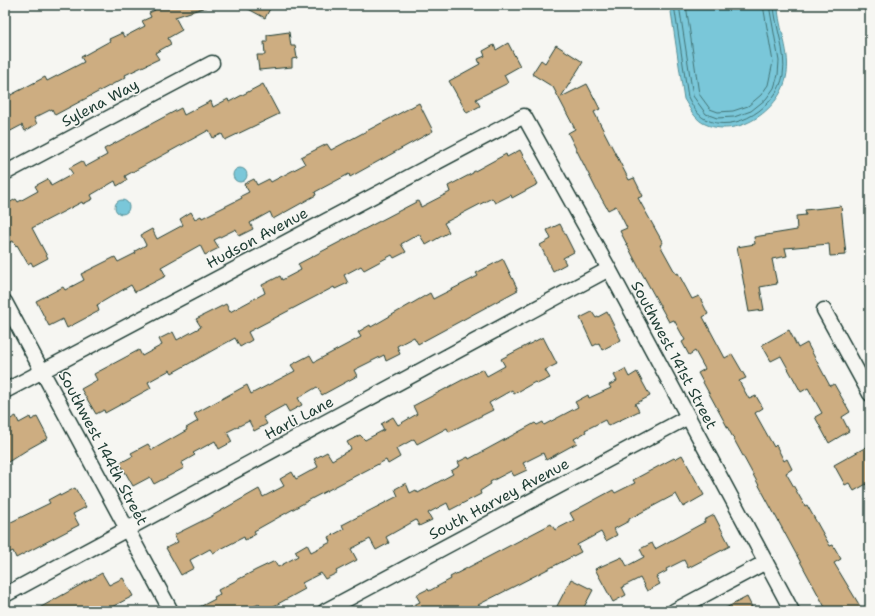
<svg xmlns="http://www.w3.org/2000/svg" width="875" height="616" viewBox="0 0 875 616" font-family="'Shantell Sans',sans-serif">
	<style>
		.water { fill: #7ac7d9; stroke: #569097 }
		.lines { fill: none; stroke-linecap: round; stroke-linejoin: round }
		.shore { stroke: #437476; stroke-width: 1 }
		.building { fill: #cdad81; stroke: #1f3d34 }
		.street-casing { stroke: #1f3d34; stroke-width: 17 }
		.street { stroke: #f6f6f2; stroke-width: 14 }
		.labels { text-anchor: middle; stroke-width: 3; stroke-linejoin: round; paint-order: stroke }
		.street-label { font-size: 15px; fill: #1f3d34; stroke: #f6f6f2 }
	</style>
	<rect width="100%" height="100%" fill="#f6f6f2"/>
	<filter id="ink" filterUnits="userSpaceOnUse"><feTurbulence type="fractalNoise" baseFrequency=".025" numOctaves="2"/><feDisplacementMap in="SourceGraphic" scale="8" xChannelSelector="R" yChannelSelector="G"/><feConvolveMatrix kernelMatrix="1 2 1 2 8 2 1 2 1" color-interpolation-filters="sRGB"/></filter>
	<g filter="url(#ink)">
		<path class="water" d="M670 5H778C778 29 792 53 786 78 779 111 736 140 703 123 694 118 689 107 684 99Z
			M233 175a7 7 0 1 1 14 0a7 7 0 1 1-14 0Z
			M115 207a7 7 0 1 1 14 0a7 7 0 1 1-14 0Z"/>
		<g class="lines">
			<path class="shore" d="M674 5 688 97C692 105 697 115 705 119 735 135 778 106 783 75 787 52 775 28 774 5
				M679 5 693 96 706 114 717 118 734 117 751 111 766 99 774 88 778 75 779 61 769 5
				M686 5 699 94 710 109 718 112 733 111 748 106 761 95 768 85 773 62 763 5"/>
		</g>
		<path class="building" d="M152 5H206V7L175 17 182 30 168 38 171 44 155 53 159 59 125 75 126 77 55 115 52 109 34 118 37 124 25 131 22 125 5 134V98L45 77 47 81 84 62 81 57 110 41 109 39 122 33 124 37 145 26 142 21 151 17 149 13 155 10Z
			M241 5H272L265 18Z
			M289 32 291 46H295L297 58 292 59V67L259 70 257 55H265L264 42H267V35Z
			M508 43 520 66 504 75 508 83 476 99 480 106 467 113 449 81 480 64 478 59 485 56 483 51 494 45 496 50Z
			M556 45 583 62 561 97 587 84 600 109 594 112 629 180 634 178 643 196 638 198 663 243 660 245 676 274 678 273 692 299 699 296 708 314 703 317 725 358 732 354 746 378 739 381 749 399 756 396 763 408 755 413 774 447 776 445 784 461 787 459 792 469 786 473 805 506 807 505 830 546 833 545 841 559 834 563 863 611H827L698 373 705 369 695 351 689 355 682 342 685 340 674 320 669 322 638 266 620 231 627 228 616 206 608 210 596 189 568 133 575 129 553 87 532 74 541 60 545 63Z
			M263 84 279 114 225 140 222 134 213 138 209 130 125 176 127 180 117 186 115 181 91 195 93 199 83 204 82 202 32 228 48 258 33 266 31 262 28 264 17 245 16 246 13 241 5 244V205L16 199 18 202 38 191 35 186 48 179 51 186 73 174 69 168 82 161 85 167 107 155 104 149 181 108 184 115 211 101 213 107 228 99 229 102Z
			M419 103 433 131 350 177 349 174 315 192 316 195 273 219 270 212 250 223 253 229 239 236 236 229 214 240 219 248 205 255 200 245 161 267 166 276 135 292 131 285 97 305 99 311 67 328 63 319 49 326 36 301 63 287 65 290 84 280 81 274 115 257 118 262 136 253 135 251 146 245 141 235 152 229 157 239 183 225 180 219 191 212 195 219 201 216 202 218 242 198 241 196 249 192 244 184 254 179 257 185 269 179 271 182 305 164 301 157 327 144 331 150Z
			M520 150 538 184 512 198 511 195 495 203 492 198 444 223 449 232 426 245 419 234 401 244 406 252 394 258 392 255 364 270 361 266 344 275 348 283 335 289 334 287 248 332 252 340 240 347 235 338 172 373 170 370 148 382 151 388 105 413 104 410 96 414 81 389 97 380 94 374 139 350 142 356 162 345 159 339 173 332 177 340 201 327 196 319 226 304 230 312 265 293 262 285 280 276 282 280 301 270 298 264 418 201 421 207 450 192 448 186 473 173V172L506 154 507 157Z
			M841 206 846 255 830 256 829 244 785 248 787 256 772 259 777 284 760 287 764 310 749 312 737 247 755 244 754 237 797 230 796 216 806 215 805 210Z
			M560 224 574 252 563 258 566 264 553 271 540 245 551 239 547 230Z
			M503 259 518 290 418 344 414 337 397 346 400 354 386 361 384 355 354 370 357 376 322 395 317 387 298 398 302 405 289 412 285 405 263 417 267 424 254 431 249 421 227 432 232 442 219 449 215 441 193 453 195 455 181 463 184 468 154 484 150 477 133 486 120 463 133 456 131 453 148 444 152 450 187 430 186 428 198 421 194 414 247 385 251 394 295 371 291 365 310 355 314 362 361 337 358 332 370 325 371 327 430 293 433 299 478 276 476 273Z
			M592 312 596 318 607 312 621 340 602 350 599 343 593 346 580 318Z
			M789 330 798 348 807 343 830 386 834 384 850 412 842 417 849 431 829 443 815 417 822 413 808 388 801 392 781 356 771 361 762 345Z
			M543 337 557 364 545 370 550 378 537 384 535 382 514 394 512 390 489 403 493 410 449 432 447 428 417 444 414 439 396 449 400 457 388 464 386 460 313 498 254 531 256 534 245 540 244 537 213 553 210 549 190 560 194 568 181 575 166 548 178 542 174 535 210 517 259 489 263 497 284 486 280 479 292 472 296 479 318 467 314 459 327 452 332 460 351 449 347 442 360 435 365 440 384 430 381 424 393 417 398 425 417 414 413 406 483 369 487 376 505 366 501 359Z
			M625 369 629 377 637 372 650 396 635 404 639 411 608 426 605 420 585 430 586 432 574 439 577 443 546 460 543 453 523 463 527 470 514 476 511 471 490 482 491 484 480 491 481 494 450 510 447 503 428 513 432 520 419 526 416 520 386 537 389 543 376 550 370 539 351 549 357 560 336 571 337 573 325 579 321 573 302 583 305 589 265 611H263L259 604 244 611H192L215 599 214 597 220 594 218 590 256 570 275 561 278 567 298 556 295 551 307 544 311 552 331 542 329 537 344 529 342 525 398 496 395 489 406 483 410 493 416 490 418 493 453 474 451 471 460 466 458 462 468 457 469 459 535 423 537 425 543 422 544 425 578 407 575 402 588 395 589 398 611 388 609 385 617 381 614 375Z
			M16 416 19 423 30 417 31 420 37 417 48 438 30 448 5 464V422Z
			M870 445V482L854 491 849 483 845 485 834 465Z
			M682 455 704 495 683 507 676 494 629 519V521L614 529 617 535 606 541 601 532 577 545 581 552 478 605 479 607 471 611H402L420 602 416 595 428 589 429 591 451 579 450 577 551 524 555 530 574 520 570 513 613 490 615 493 635 483 633 480 674 458 675 459Z
			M75 488 86 507 73 514 79 525 16 558 13 551 5 555V525L50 503 48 500 59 494 60 496Z
			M714 515 730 546 688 568 684 560 666 569 667 571 656 577 660 584 647 591 640 578 622 587 626 595 613 602 595 569 622 557 627 566 644 557 640 549 652 543 655 549 705 522 704 520Z
			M102 573 109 585 123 578 133 596 106 610 104 607 96 611H34Z
			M571 579 593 590 582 611H563L556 608Z
			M747 597 754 611H720Z"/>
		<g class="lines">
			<g class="street-casing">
				<path id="street" d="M5 173 212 63
					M5 302 171 611
					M824 310 870 394
					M5 391 524 116 609 269 792 611
					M5 595 609 269
					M325 611 688 417
					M674 611 766 562"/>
			</g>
			<use href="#street" class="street"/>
		</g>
	</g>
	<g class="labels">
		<g class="street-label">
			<text transform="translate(100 103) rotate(-28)" y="5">Sylena Way</text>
			<text transform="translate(257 238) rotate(-28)" y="5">Hudson Avenue</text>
			<text transform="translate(674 355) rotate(62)" y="5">Southwest 141st Street</text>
			<text transform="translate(299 418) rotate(-28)" y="5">Harli Lane</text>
			<text transform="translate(103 448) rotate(62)" y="5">Southwest 144th Street</text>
			<text transform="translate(499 499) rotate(-28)" y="5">South Harvey Avenue</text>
		</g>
	</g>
	<rect width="875" height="616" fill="none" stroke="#f6f6f2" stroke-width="20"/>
	<rect x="10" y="10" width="855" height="596" fill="none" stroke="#1f3d34" stroke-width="1.5" filter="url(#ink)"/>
</svg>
